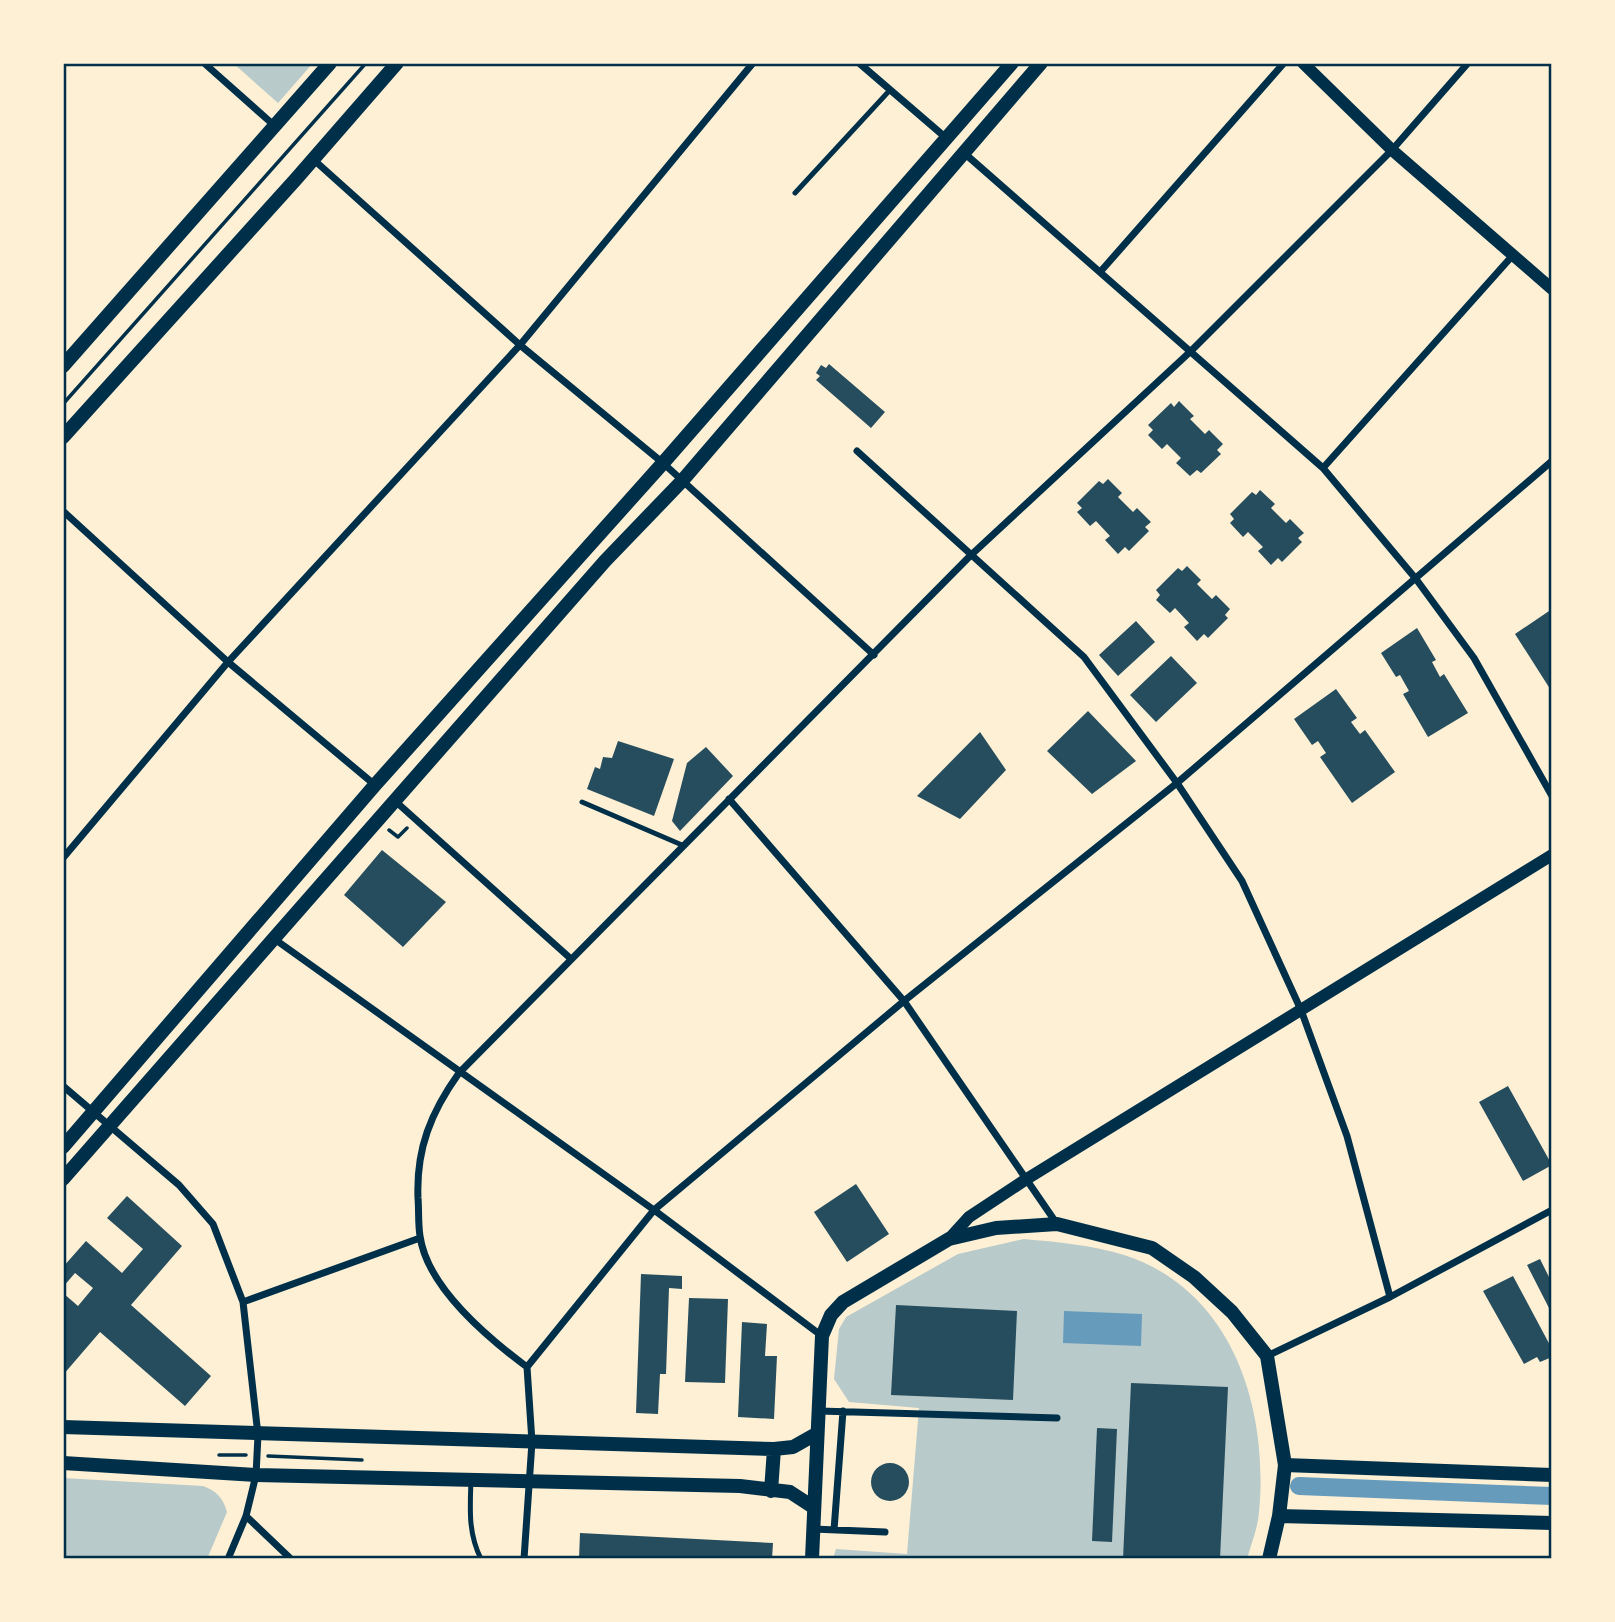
<svg xmlns="http://www.w3.org/2000/svg" width="1615" height="1622" viewBox="0 0 1615 1622" font-family="Cabin,sans-serif">
	<style>
		.green { fill: #b9caca }
		.water { fill: #669bbc }
		.lines { fill: none; stroke-linecap: round; stroke-linejoin: round }
		.canal { stroke: #669bbc; stroke-width: 18 }
		.building { fill: #264d5e }
		.path { stroke: #003049; stroke-width: 3.5 }
		.service { stroke: #003049; stroke-width: 5 }
		.minor { stroke: #003049; stroke-width: 7 }
		.tertiary { stroke: #003049; stroke-width: 12 }
		.secondary { stroke: #003049; stroke-width: 14 }
		.neatline { fill: none; stroke: #003049; stroke-width: 2.5 }
	</style>
	<rect width="100%" height="100%" fill="#fdf0d5"/>
	<path class="green" d="M233 63H313L278 103Z
		M1024 1239C1057 1242 1092 1245 1124 1255 1233 1290 1269 1409 1259 1512 1258 1528 1251 1544 1247 1559H833L836 1549 907 1554 919 1408 849 1402 834 1379 839 1329 846 1317 958 1254Z
		M63 1478 203 1486C217 1491 223 1498 227 1512L207 1559H63Z"/>
	<path class="water" d="M1064 1311 1142 1314 1141 1346 1063 1343Z"/>
	<g class="lines">
		<path class="canal" d="M1299 1486 1552 1496"/>
	</g>
	<path class="building" d="M829 364 885 412 871 428 816 380 820 376 816 373 821 365 826 368Z
		M1179 401 1194 416 1190 419 1205 434 1209 430 1223 444 1217 450 1221 454 1201 473 1197 470 1190 476 1176 463 1181 458 1167 444 1162 449 1148 435 1153 430 1148 425 1171 403 1174 407Z
		M1108 479 1122 493 1118 497 1133 512 1137 508 1151 522 1145 527 1149 531 1129 551 1125 547 1118 554 1105 540 1110 536 1096 521 1090 526 1077 512 1082 508 1077 503 1099 481 1103 484Z
		M1260 490 1275 504 1271 508 1286 523 1290 519 1304 533 1298 538 1302 542 1282 562 1278 558 1271 565 1258 551 1263 547 1248 532 1243 537 1230 523 1234 519 1230 514 1252 492 1256 495Z
		M1187 566 1201 580 1197 584 1212 599 1216 595 1230 609 1225 615 1228 618 1208 638 1204 634 1197 641 1184 627 1189 623 1175 608 1170 613 1156 600 1160 595 1156 590 1178 568 1182 571Z
		M1552 609V692L1515 634Z
		M1136 621 1155 642 1118 676 1099 655Z
		M1417 628 1436 660 1432 662 1440 677 1444 674 1468 713 1428 737 1403 694 1409 691 1400 675 1396 677 1381 653Z
		M1171 656 1197 683 1156 722 1130 695Z
		M1336 689 1357 718 1351 722 1360 734 1365 730 1395 772 1352 803 1320 757 1326 753 1318 741 1312 745 1294 719Z
		M1088 711 1136 761 1092 794 1047 751Z
		M980 732 1006 770 960 819 917 796Z
		M618 741 674 759 654 816 587 789 595 767 600 769 603 757 612 758Z
		M706 747 733 776 680 831 672 821 687 763Z
		M382 850 446 902 403 947 344 895Z
		M1508 1086 1552 1165 1523 1181 1479 1102Z
		M856 1184 889 1234 847 1262 814 1212Z
		M127 1196 182 1246 131 1305 211 1376 185 1406 100 1332 63 1375V1293L78 1306 93 1288 75 1273 63 1287V1267L86 1241 122 1273 143 1249 107 1218Z
		M1540 1259 1552 1283 1550 1310 1527 1265Z
		M641 1274 682 1276V1289L669 1288 666 1374H660L658 1414 636 1413Z
		M1513 1276 1552 1349V1357L1540 1362 1537 1357 1524 1364 1483 1291Z
		M689 1298 728 1299 725 1383 685 1382Z
		M896 1305 1017 1311 1013 1400 891 1395Z
		M742 1322 767 1324 765 1356H777L774 1419 738 1417Z
		M1131 1383 1228 1387 1220 1559H1123Z
		M1097 1428 1117 1429 1112 1542 1092 1541Z
		M871 1482a19 19 0 1 1 38 0a19 19 0 1 1-38 0Z
		M580 1533 773 1543 772 1559H579Z"/>
	<g class="lines">
		<path class="path" d="M63 404 366 63
			M389 830 398 837 407 828
			M219 1455H246
			M268 1456 362 1460"/>
		<path class="service" d="M795 193 890 90
			M582 802 682 845
			M471 1480C470 1509 468 1533 481 1559"/>
		<path class="minor" d="M204 63 276 127
			M859 63 945 137
			M963 152 1323 468 1416 579 1474 658 1552 796
			M314 160 520 345 663 463 874 655
			M1101 271 1284 63
			M857 451 1084 657 1177 783 1242 881 1301 1010 1347 1136 1390 1297
			M1323 468 1514 254
			M63 511 228 662 375 785
			M729 799 904 1001 1057 1224
			M394 800 570 958
			M63 858 228 662 520 345 753 63
			M273 938 654 1210 822 1336
			M63 1086 179 1185 213 1224 243 1302 258 1435 256 1475 246 1516 228 1559
			M243 1302 420 1238
			M1267 1356 1390 1297 1552 1210
			M527 1367C488 1338 427 1287 420 1236 418 1224 419 1210 418 1198 416 1149 431 1112 459 1073L970 556 1191 351 1392 150 1468 63
			M527 1367 654 1210 904 1001 1177 783 1552 461
			M819 1411 1057 1418
			M246 1516 291 1559
			M813 1529 885 1532
			M834 1530 843 1411
			M524 1559 532 1442 527 1367"/>
		<path class="tertiary" d="M1303 63 1392 150 1552 289
			M949 1239 969 1217 1025 1180 1552 855"/>
		<path class="secondary" d="M63 366 330 63
			M63 437 296 179 397 63
			M63 1147 375 785 663 463 1012 63
			M63 1179 605 561 682 481 1041 63
			M63 1427 774 1449 793 1447 816 1434
			M63 1463 256 1475 740 1486 790 1492 813 1507
			M1285 1465 1552 1475
			M771 1491 774 1449
			M1279 1516 1552 1523
			M812 1559 822 1336 831 1315 843 1302 949 1239 996 1228 1057 1224 1152 1248 1194 1277 1232 1312 1267 1356 1285 1465 1279 1516 1269 1559"/>
	</g>
	<rect width="1615" height="1622" fill="none" stroke="#fdf0d5" stroke-width="130"/>
	<rect x="65" y="65" width="1485" height="1492" class="neatline"/>
</svg>
